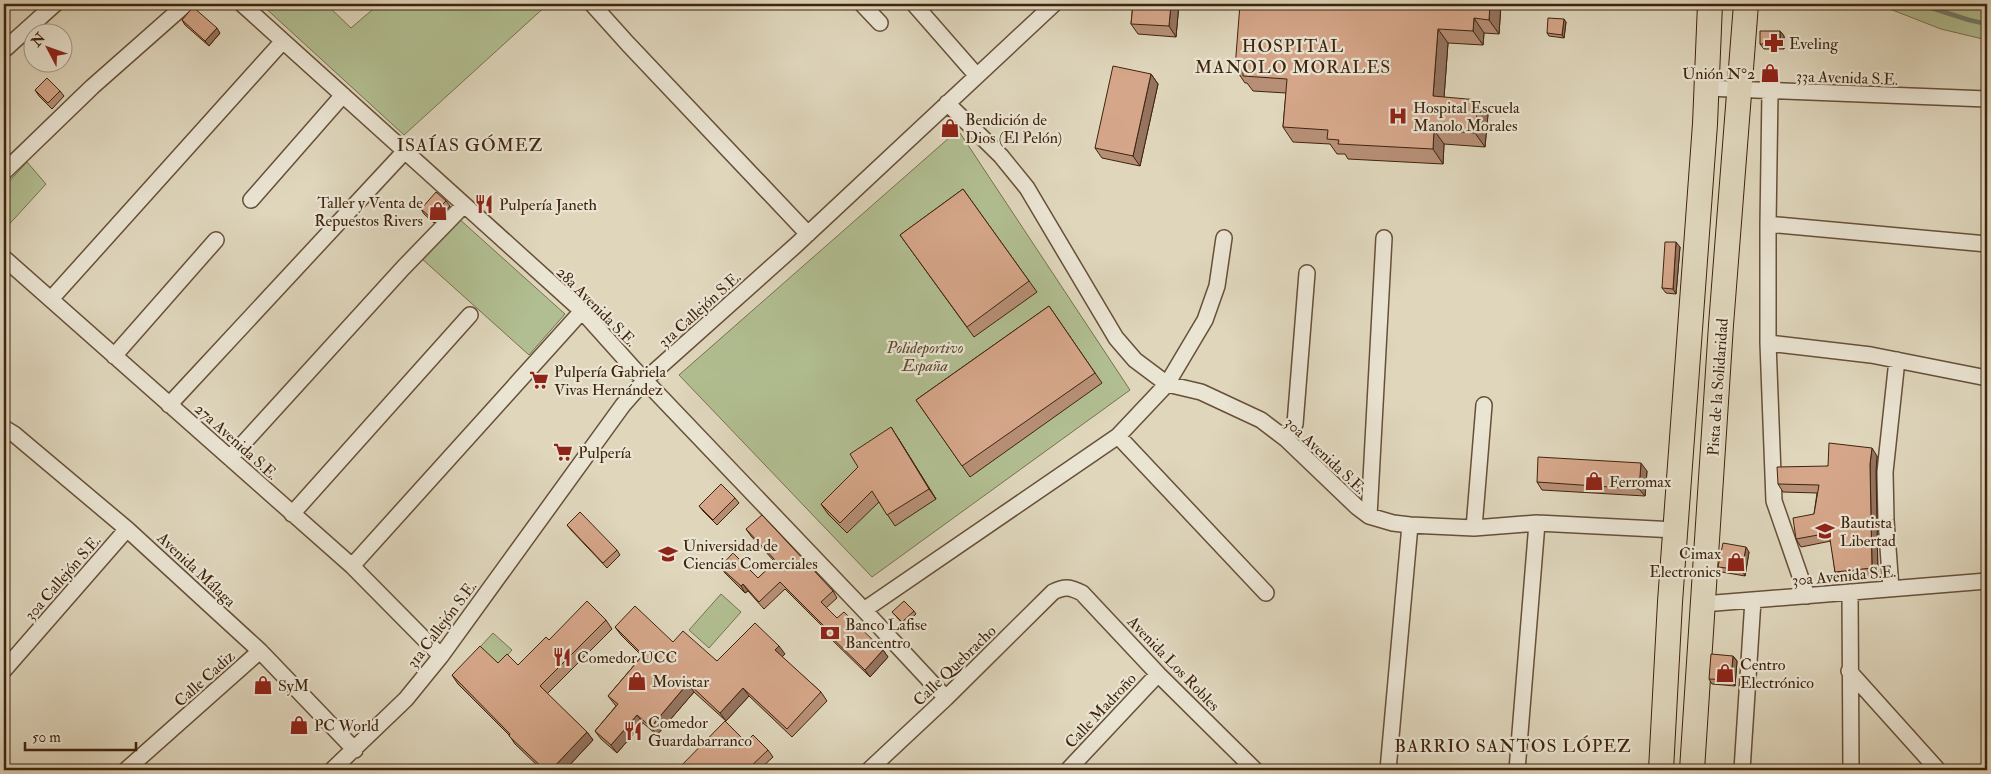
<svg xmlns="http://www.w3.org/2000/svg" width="1991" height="774" viewBox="0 0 1991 774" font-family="'IM FELL Double Pica',serif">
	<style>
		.green { fill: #b1be91; stroke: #78714e }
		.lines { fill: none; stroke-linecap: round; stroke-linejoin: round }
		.stream { stroke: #717d6d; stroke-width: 4.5 }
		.street-casing { stroke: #675038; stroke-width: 18 }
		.primary-casing { stroke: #3f240c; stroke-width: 26 }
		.street { stroke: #eae4d3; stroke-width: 15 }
		.primary { stroke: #dfd6bc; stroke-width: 24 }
		.wall { fill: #b78f76; stroke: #3f240c }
		.shaded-wall { fill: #957460; stroke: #3f240c }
		.building { fill: #d5a689; stroke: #3f240c }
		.labels { text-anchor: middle; stroke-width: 4.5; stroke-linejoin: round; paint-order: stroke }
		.poi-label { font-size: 16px; fill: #3f240c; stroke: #eae4d3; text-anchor: start }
		.street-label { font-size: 16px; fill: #3f240c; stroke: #eae4d3 }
		.park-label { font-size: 16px; font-style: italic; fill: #5c4a2d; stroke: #eae4d3 }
		.neighbourhood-label { font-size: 18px; letter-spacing: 1px; fill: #3f240c; stroke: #eae4d3 }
	</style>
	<rect width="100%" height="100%" fill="#dfd6bc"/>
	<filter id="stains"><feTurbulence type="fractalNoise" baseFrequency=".004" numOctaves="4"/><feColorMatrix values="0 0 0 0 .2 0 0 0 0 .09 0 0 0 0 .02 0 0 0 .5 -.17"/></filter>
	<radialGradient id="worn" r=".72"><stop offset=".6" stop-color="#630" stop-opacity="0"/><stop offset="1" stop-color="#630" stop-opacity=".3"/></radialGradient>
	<path class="green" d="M261 4H326L351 28 379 4H548L404 135Z
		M1877 4H1978L1987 6V40L1941 29Z
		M958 130 1130 390 872 577 679 375Z
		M27 162 46 184 4 230V187Z
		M457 217 565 314 529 355 421 258Z
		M721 594 741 612 709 648 689 630Z
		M493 633 512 650 499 665 480 647Z"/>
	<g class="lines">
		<path class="stream" d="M1919 4 1969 20 1987 24"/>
		<g class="street-casing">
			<path id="street" d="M242 4 582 311 634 369 864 610 946 698
				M592 4 628 44 808 234
				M862 4 880 23
				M914 4 977 76
				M4 50 55 4
				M1706 88 1987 99
				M1770 92 1768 224V343L1774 501 1807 596
				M947 103 1001 156 1027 188 1116 338 1135 360 1167 384 1201 392 1261 420 1286 439 1357 507 1369 516 1393 523 1410 525 1474 528 1537 523 1676 530
				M4 172 92 87 186 4
				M251 200 343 95
				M1768 224 1987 244
				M4 258 352 566 441 656
				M51 299 283 41
				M1768 343 1871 355 1987 378
				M114 356 216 240
				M169 405 405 151
				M4 428 14 434 127 529 260 651 355 750
				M1118 436 1266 593
				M1286 439 1295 424 1307 273
				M230 458 403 268 464 205
				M292 514 470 315
				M1369 516 1384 238
				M1474 528 1484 405
				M352 566 582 311
				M1891 589 1886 520 1885 472 1897 360
				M1850 592 1851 770
				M1703 604 1987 581
				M864 610 1118 436 1167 384 1205 320 1217 286 1224 238
				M4 670 127 529
				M1849 671 1938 770
				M126 770 260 651
				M332 770 406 699 441 656 623 405 645 380 796 245 1054 4
				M869 770 946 698 1053 592C1065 586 1070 587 1082 593L1158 674 1255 770
				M1068 770 1158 674
				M1388 770 1410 525
				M1517 770 1537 523
				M1742 770 1753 600"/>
		</g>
		<g class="primary-casing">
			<path id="primary" d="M1661 770 1670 602 1705 124 1710 4
				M1692 770 1721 325 1746 4"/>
		</g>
		<use href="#street" class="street"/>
		<use href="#primary" class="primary"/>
	</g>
	<path class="wall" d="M1133 4H1179L1176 37 1138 34 1131 24Z
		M1501 4 1499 34 1484 33 1483 45 1448 43 1444 97 1488 114 1485 147 1444 144 1443 164 1348 159 1345 154H1337L1330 144 1293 142 1283 127 1286 93 1253 91 1247 83H1245L1235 68Z
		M182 20 220 33 209 46 185 25Z
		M1566 22 1564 38 1549 36 1547 33Z
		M1780 31 1784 36V49H1764L1760 44Z
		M1151 74 1158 84 1140 166 1102 158 1095 148Z
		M35 90 60 91 64 96 52 109 39 96Z
		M963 189 1037 292 974 337 900 235Z
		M446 201 450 206 434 223 424 214 421 209Z
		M1680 247 1676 294 1666 293 1662 288Z
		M1049 306 1102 383 970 477 916 400Z
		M898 438 936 499 895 526 879 502 847 533 828 514 821 504Z
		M1877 456 1876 472 1878 576 1841 579 1835 572 1831 541 1801 547 1796 539 1814 514 1817 493 1783 492 1778 484 1828 466Z
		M1647 471 1645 496 1542 490 1537 482Z
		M735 498 739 503 717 525 703 511 699 506Z
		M567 525 617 550 620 555 607 568 571 530Z
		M746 529 833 591 837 598 826 608 837 618 883 650 888 657 870 677 830 638 825 631 826 630 785 589 764 609 748 591 745 593 725 573 720 567 758 578 775 562 751 536Z
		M1749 552 1745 576 1722 572 1718 567Z
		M914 611 916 614 904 625 892 612Z
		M606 620 612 629 547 694 587 732 593 740 565 770H542L515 744 509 735 458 684 452 675 518 665 549 640Z
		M615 627 673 642 717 661 785 654 782 657 821 692 827 701 792 737 749 696 726 721 694 692 657 735 643 723 617 753 601 739 595 731 616 706 608 696 642 656 621 635Z
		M1733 656 1737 661 1735 686 1712 684 1709 679Z
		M746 742 768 750 773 757 759 770H677Z"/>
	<path class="shaded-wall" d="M1171 4H1179L1176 37 1169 26Z
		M1490 4H1501L1499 34 1489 20Z
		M1474 18 1484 33 1483 45 1473 31Z
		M1564 19 1566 22 1564 38 1562 35Z
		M217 28 220 33 209 46 205 41Z
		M1438 29 1448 43 1443 111 1433 96Z
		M1780 31 1784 36V49L1780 44Z
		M1151 74 1158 84 1140 166 1133 156Z
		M1478 100 1488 114 1485 147 1475 133Z
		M1434 130 1444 144 1443 164 1433 149Z
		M1676 242 1680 247 1676 294 1673 289Z
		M891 427 898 438 936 499 929 489Z
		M1872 448 1877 456 1876 472 1878 576 1872 568 1870 464Z
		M1641 463 1647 471 1645 496 1639 489Z
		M1746 547 1749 552 1745 576 1742 570Z
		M743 584 748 591 745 593 741 586Z
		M779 646 785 654 781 658 775 650Z
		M883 650 888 657 870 677 865 670Z
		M1733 656 1737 661 1735 686 1731 680Z
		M688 683 694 692 657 735 651 727Z
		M743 688 749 696 726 721 720 713Z
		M637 715 643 723 617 753 611 745Z
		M587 732 593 740 565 770H551Z"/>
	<path class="building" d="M1133 4H1171L1169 26 1131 24Z
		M1240 4H1490L1489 20 1474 18 1473 31 1438 29 1433 96 1478 100 1475 133 1434 130 1433 149 1338 144 1339 140 1327 139 1328 130 1283 127 1287 79 1243 76V69L1235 68Z
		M193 7 217 28 205 41 182 20Z
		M1548 18 1564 19 1562 35 1547 33Z
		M1760 31H1780V44H1760Z
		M1113 66 1151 74 1133 156 1095 148Z
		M47 78 60 91 48 103 35 90Z
		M963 189 1029 281 967 327 900 235Z
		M436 192 446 201 430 217 421 209Z
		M1665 242H1676L1673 289 1662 288Z
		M1049 306 1095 373 962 466 916 400Z
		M891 427 929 489 887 515 872 491 840 523 821 504 858 467 850 454Z
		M1829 443 1872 448 1870 464 1872 568 1835 572 1829 533 1796 539 1793 518 1814 514 1819 485 1778 484 1777 467 1828 466Z
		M1538 457 1641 463 1639 489 1537 482Z
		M721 484 735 498 713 520 699 506Z
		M580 512 617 550 603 563 567 525Z
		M762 515 833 591 821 602 837 618 844 612 883 650 865 670 825 631 827 629 780 582 759 602 743 584 741 586 720 567 733 553 758 578 776 561 746 529Z
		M1723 543 1746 547 1742 570 1718 567Z
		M587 601 606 620 540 686 587 732 551 770H545L509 736 510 734 452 675 480 646 498 663 507 654 518 665 546 637 549 640Z
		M904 601 914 611 902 622 892 612Z
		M635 606 673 642 683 631 717 661 755 623 779 646 775 650 821 692 787 729 743 688 720 713 688 683 651 727 637 715 611 745 595 731 618 704 608 696 643 655 615 627Z
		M1711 654 1733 656 1731 680 1709 679Z
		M725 721 746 742 753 735 768 750 747 770H677Z"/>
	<defs>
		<g id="pharmacy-bare" transform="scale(1.5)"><path d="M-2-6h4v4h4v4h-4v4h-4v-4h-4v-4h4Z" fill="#8f2418" stroke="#eae4d3" stroke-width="2.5" paint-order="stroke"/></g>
		<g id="shop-bare" transform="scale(1.5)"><path d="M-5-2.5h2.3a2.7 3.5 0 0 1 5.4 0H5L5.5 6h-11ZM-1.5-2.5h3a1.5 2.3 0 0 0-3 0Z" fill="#8f2418" stroke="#eae4d3" stroke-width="2.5" paint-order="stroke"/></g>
		<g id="hospital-bare" transform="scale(1.5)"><path d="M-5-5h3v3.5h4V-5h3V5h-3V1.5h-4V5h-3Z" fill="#8f2418" stroke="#eae4d3" stroke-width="2.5" paint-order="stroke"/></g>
		<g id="restaurant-bare" transform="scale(1.5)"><path d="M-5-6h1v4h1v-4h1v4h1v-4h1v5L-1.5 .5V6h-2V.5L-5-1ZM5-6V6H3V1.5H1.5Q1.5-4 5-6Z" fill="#8f2418" stroke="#eae4d3" stroke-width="2.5" paint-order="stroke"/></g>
		<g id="supermarket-bare" transform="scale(1.5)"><path d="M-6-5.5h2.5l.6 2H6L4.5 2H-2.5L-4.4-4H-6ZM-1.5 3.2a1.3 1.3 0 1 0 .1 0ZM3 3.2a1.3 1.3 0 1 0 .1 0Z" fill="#8f2418" stroke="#eae4d3" stroke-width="2.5" paint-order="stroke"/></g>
		<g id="school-bare" transform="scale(1.5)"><path d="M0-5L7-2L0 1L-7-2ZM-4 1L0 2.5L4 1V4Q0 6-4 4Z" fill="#8f2418" stroke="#eae4d3" stroke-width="2.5" paint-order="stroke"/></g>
		<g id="university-bare" transform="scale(1.5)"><path d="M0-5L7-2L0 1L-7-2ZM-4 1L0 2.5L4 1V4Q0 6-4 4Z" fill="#8f2418" stroke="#eae4d3" stroke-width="2.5" paint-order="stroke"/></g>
		<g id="bank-bare" transform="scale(1.5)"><path d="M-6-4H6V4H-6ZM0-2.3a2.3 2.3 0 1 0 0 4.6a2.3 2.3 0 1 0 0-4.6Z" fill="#8f2418" stroke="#eae4d3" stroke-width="2.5" paint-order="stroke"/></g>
	</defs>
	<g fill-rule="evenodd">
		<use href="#pharmacy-bare" x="1774" y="43"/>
		<use href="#shop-bare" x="1770" y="73"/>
		<use href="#hospital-bare" x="1398" y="116"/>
		<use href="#shop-bare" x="950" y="128"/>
		<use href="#restaurant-bare" x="484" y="204"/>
		<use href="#shop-bare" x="438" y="211"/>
		<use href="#supermarket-bare" x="539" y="380"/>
		<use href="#supermarket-bare" x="563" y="452"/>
		<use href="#shop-bare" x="1594" y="481"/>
		<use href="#school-bare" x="1825" y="531"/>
		<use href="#university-bare" x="668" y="554"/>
		<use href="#shop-bare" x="1736" y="562"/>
		<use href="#bank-bare" x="830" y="633"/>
		<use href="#restaurant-bare" x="562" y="657"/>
		<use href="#shop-bare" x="1725" y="673"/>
		<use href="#shop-bare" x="637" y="681"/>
		<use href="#shop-bare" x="263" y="685"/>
		<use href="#shop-bare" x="299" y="725"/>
		<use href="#restaurant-bare" x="633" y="731"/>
	</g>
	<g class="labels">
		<g class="poi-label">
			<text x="1789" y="49">Eveling</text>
			<text x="1755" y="79" text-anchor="end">Unión N°2</text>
			<text x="1413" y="113">Hospital Escuela<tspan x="1413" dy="18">Manolo Morales</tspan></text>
			<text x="965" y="125">Bendición de<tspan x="965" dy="18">Dios (El Pelón)</tspan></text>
			<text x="423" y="208" text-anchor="end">Taller y Venta de<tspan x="423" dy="18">Repuestos Rivers</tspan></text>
			<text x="499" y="210">Pulpería Janeth</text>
			<text x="554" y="377">Pulpería Gabriela<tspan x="554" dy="18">Vivas Hernández</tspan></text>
			<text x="578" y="458">Pulpería</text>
			<text x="1609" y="487">Ferromax</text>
			<text x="1840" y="528">Bautista<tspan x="1840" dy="18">Libertad</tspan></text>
			<text x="683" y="551">Universidad de<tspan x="683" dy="18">Ciencias Comerciales</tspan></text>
			<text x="1721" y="559" text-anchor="end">Cimax<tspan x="1721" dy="18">Electronics</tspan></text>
			<text x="845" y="630">Banco Lafise<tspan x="845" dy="18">Bancentro</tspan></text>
			<text x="577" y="663">Comedor UCC</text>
			<text x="1740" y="670">Centro<tspan x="1740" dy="18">Electrónico</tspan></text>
			<text x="652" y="687">Movistar</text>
			<text x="278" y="691">SyM</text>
			<text x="648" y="728">Comedor<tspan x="648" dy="18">Guardabarranco</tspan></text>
			<text x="314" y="731">PC World</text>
		</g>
		<g class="street-label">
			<text transform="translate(1847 77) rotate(2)" y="6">33a Avenida S.E.</text>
			<text transform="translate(597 306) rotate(45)" y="6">28a Avenida S.E.</text>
			<text transform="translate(699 309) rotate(-42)" y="6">31a Callejón S.E.</text>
			<text transform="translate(1717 387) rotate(-86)" y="6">Pista de la Solidaridad</text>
			<text transform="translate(237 441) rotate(42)" y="6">27a Avenida S.E.</text>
			<text transform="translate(1326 455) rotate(43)" y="6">30a Avenida S.E.</text>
			<text transform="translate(197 569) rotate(43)" y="6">Avenida Málaga</text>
			<text transform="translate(1844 575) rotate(-5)" y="6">30a Avenida S.E.</text>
			<text transform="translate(62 577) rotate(-49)" y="6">30a Callejón S.E.</text>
			<text transform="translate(441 624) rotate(-53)" y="6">31a Callejón S.E.</text>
			<text transform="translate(1174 663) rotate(46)" y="6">Avenida Los Robles</text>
			<text transform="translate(954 665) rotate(-44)" y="6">Calle Quebracho</text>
			<text transform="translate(204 678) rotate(-42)" y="6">Calle Cadiz</text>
			<text transform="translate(1100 710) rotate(-47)" y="6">Calle Madroño</text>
		</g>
		<g class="park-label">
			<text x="925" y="353">Polideportivo<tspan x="925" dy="18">España</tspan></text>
		</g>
		<g class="neighbourhood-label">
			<text x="1293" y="52">HOSPITAL<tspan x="1293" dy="21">MANOLO MORALES</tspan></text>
			<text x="470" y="151">ISAÍAS GÓMEZ</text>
			<text x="1513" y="752">BARRIO SANTOS LÓPEZ</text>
		</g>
	</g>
	<rect width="1991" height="774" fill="none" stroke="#dfd6bc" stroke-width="20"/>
	<rect x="5" y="5" width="1981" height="764" fill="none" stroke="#3f240c" stroke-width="2.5"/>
	<rect x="10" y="10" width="1971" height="754" fill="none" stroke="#3f240c"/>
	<g transform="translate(48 48) rotate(311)"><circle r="24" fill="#eae4d3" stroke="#a69783"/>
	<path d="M0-4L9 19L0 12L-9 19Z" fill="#8f2418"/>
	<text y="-8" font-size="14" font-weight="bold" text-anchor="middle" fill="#3f240c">N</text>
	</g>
	<path d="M25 742v8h111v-8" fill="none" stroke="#3f240c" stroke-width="2.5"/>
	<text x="32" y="742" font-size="15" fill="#3f240c" stroke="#eae4d3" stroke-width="4" paint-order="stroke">50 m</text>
	<rect width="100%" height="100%" filter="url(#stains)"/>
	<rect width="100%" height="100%" fill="url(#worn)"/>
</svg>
